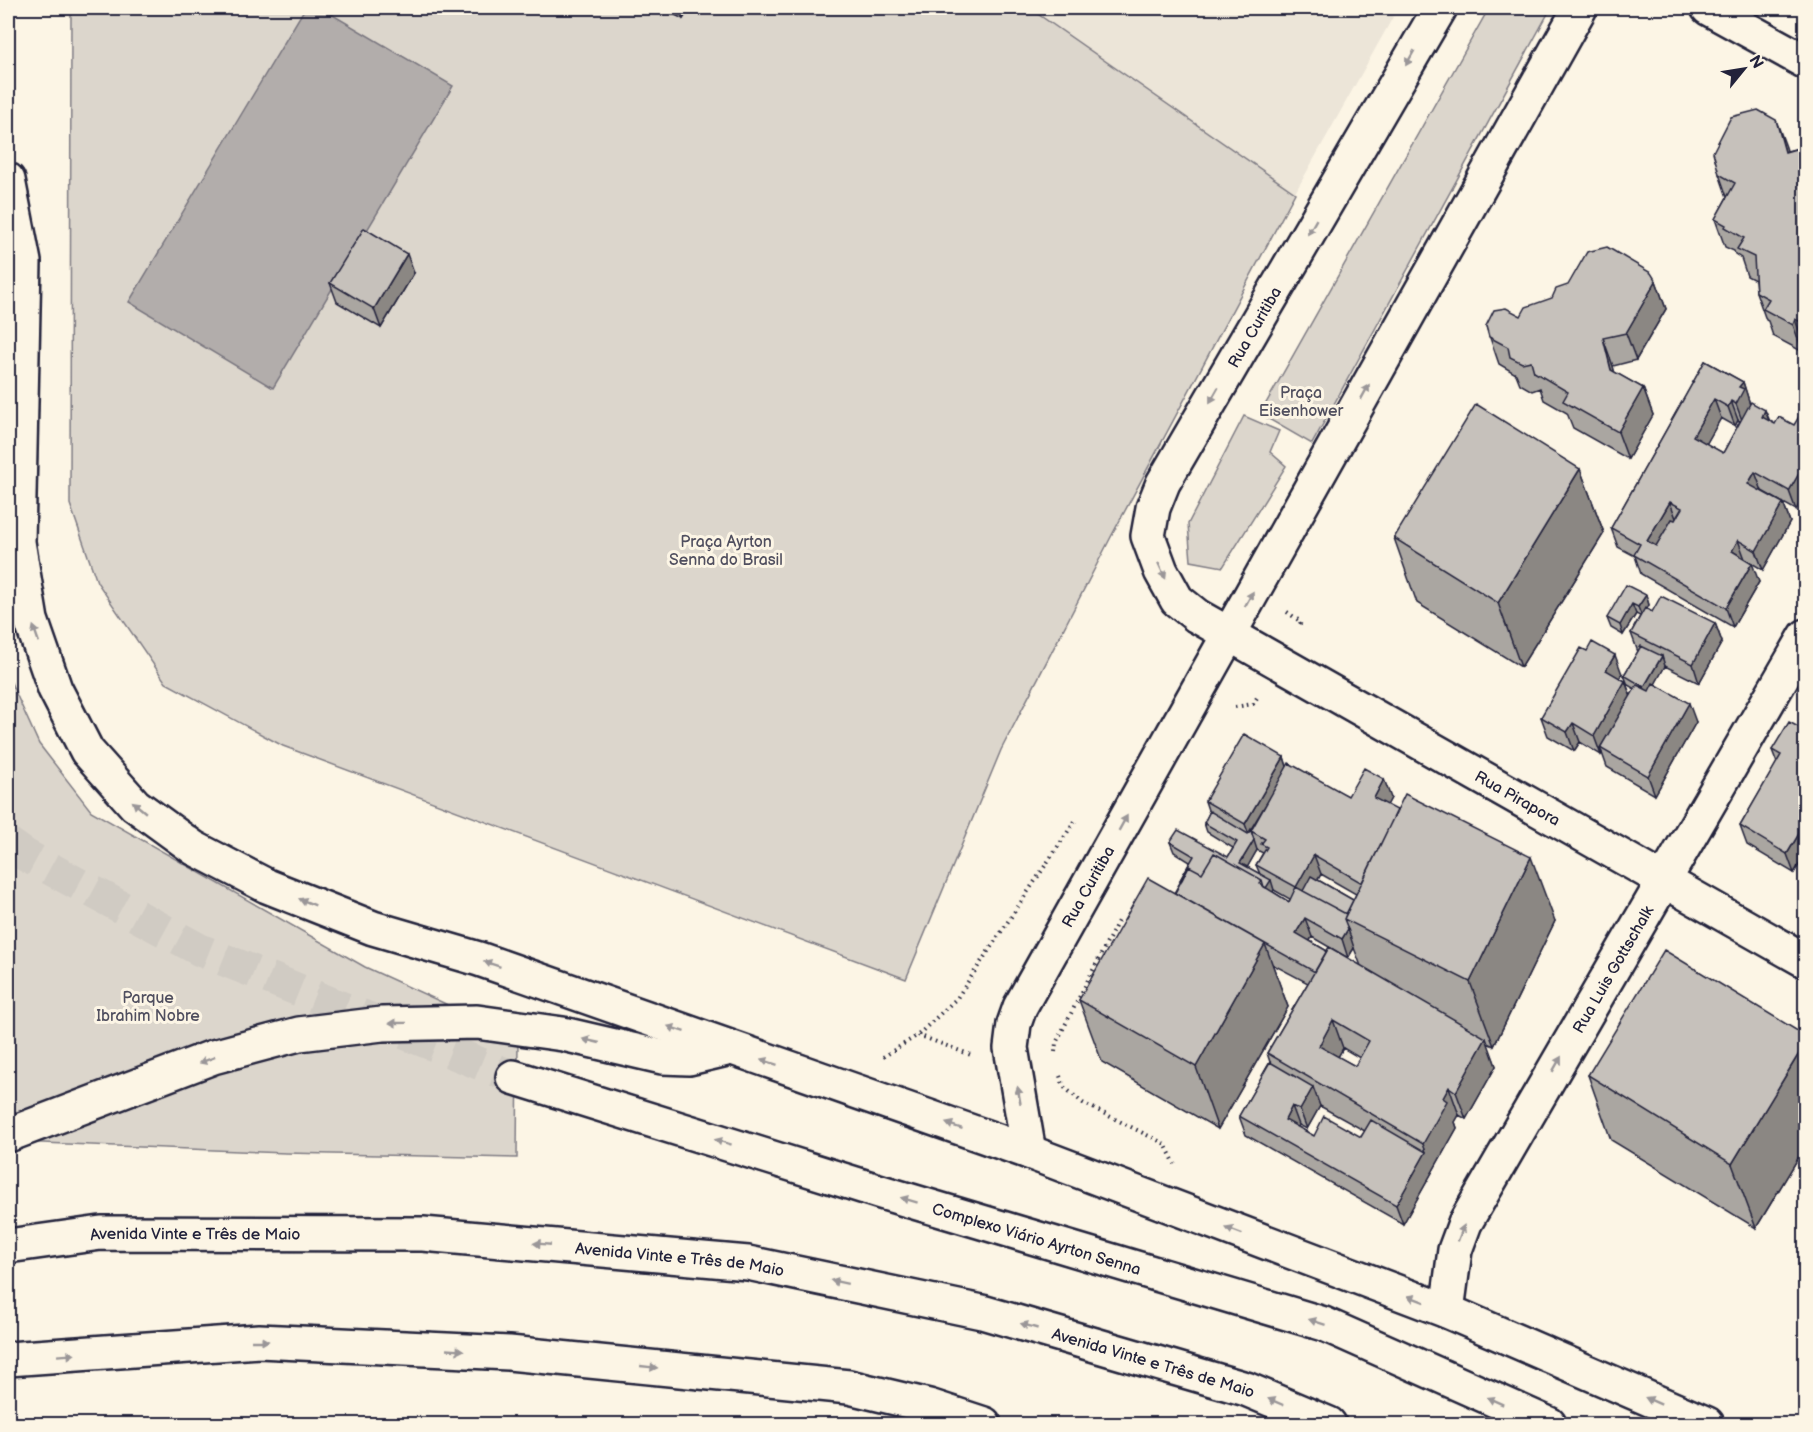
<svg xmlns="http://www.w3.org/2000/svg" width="1813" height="1432" viewBox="0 0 1813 1432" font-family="'Balsamiq Sans',sans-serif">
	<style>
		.built { fill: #ece5d8 }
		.green { fill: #dcd6cc; stroke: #7f7c84; stroke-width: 1.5 }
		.water { fill: #b2adab; stroke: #78757e; stroke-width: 1.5 }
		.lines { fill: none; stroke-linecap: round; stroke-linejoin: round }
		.highway-tunnel { stroke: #d0cbc3; stroke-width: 33; stroke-dasharray: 33 16; stroke-linecap: butt }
		.minor-casing { stroke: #22223b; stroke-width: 38 }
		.highway-casing { stroke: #22223b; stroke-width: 38 }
		.path { stroke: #22223b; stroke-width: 4; stroke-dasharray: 1.5 4.5; stroke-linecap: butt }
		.minor { stroke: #fcf5e5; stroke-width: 33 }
		.highway { stroke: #fcf5e5; stroke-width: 33 }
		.wall { fill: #aaa6a1; stroke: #22223b; stroke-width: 1.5; fill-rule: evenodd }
		.shaded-wall { fill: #8b8783; stroke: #22223b; stroke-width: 1.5 }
		.building { fill: #c6c1bb; stroke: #22223b; stroke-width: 1.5; fill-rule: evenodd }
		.oneway { fill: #9a9698 }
		.labels { text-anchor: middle; stroke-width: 6; stroke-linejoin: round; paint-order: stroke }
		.street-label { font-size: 16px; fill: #22223b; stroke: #fcf5e5 }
		.park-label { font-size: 16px; fill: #504f5f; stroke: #fcf5e5 }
	</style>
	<rect width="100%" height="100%" fill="#fcf5e5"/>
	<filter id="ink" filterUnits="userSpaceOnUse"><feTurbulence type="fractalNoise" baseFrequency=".0167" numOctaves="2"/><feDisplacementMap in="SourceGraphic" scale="12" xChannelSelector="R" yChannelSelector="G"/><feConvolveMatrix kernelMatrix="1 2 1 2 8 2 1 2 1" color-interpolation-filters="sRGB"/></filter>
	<g filter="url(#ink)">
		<path class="built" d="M1029 8H1398L1295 193Z"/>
		<path class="green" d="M71 8H1029L1295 193 1112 535 1001 750 906 979 283 746 166 683 97 582 70 504Z
			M1489 8H1551L1312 444 1260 414Z
			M1244 416 1279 431 1270 452 1286 466 1223 567 1191 561 1188 524Z
			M8 676 39 744 91 811 365 967 518 1037 517 1158 286 1153 18 1142 8 1144Z"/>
		<path class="water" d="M305 8H321L453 86 273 388 129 302Z"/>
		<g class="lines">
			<path class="highway-tunnel" d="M8 843 25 855 200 950 513 1077"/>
			<g class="minor-casing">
				<g id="minor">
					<path id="s1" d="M1440 8 1163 483 1153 508 1148 536 1161 571 1177 600 1197 616 1806 961"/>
					<path d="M1708 8 1806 62"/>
					<path id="s2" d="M1029 1152 1011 1048 1014 1024 1020 1007 1580 8"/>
					<path id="s3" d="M1447 1311 1455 1250 1465 1223 1806 636"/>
				</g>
			</g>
			<g class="highway-casing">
				<g id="highway">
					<path d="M8 180 24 262 18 542 31 620 55 689 87 751 135 805 194 848 267 886 373 928 479 959 1029 1152 1447 1311 1707 1424"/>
					<path id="s4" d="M513 1077 881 1192 1324 1324 1549 1424"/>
					<path d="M8 1135 213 1057 299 1034 382 1024 477 1022 563 1034 662 1057 689 1058 731 1048"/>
					<path id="s5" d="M8 1246 101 1233 423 1234 748 1263 982 1312 1246 1389 1329 1424"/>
					<path d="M8 1359 259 1341 509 1353 849 1387 929 1406 984 1424"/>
				</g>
			</g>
			<path class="path" d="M1287 612 1301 622 1298 627
				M1235 707 1253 704 1258 696
				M918 1035 971 1055
				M1055 1052 1056 1043 1118 921
				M883 1057 918 1035 957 998 1075 821
				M1060 1076 1064 1087 1083 1103 1165 1144 1175 1164"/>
			<use href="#minor" class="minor"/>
			<use href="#highway" class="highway"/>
		</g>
		<path class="wall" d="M661 8H690L683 19Z
			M1806 146V346L1803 352 1773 336 1768 321 1766 320 1756 292 1755 280 1747 276 1741 258 1735 254 1734 251 1725 247 1715 219 1727 197 1719 174 1787 151Z
			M414 273 381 328 337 302 330 283Z
			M1656 281 1666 309 1636 360 1613 366 1614 372 1643 388 1653 415 1628 459 1573 428 1567 413 1544 400 1540 388 1532 391 1520 384 1516 374 1499 364 1486 326Z
			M1705 361 1743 382 1749 401V402L1750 405 1765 410 1770 421 1775 424 1794 425 1806 418V492L1796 510 1762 491 1783 503 1790 522 1763 570 1745 559 1759 582 1733 627 1641 574 1635 556 1618 547 1611 528ZM1721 418 1735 426 1738 420 1740 421 1723 453 1706 444Z
			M1580 469 1604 533 1521 667 1417 603 1394 538Z
			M1646 595 1649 605 1647 609 1652 612 1715 623 1722 642 1699 683 1665 666 1655 684 1696 722 1655 795 1607 767 1602 753 1601 755 1580 742 1574 751 1548 736 1541 717 1622 674 1620 678 1625 681 1631 696 1635 689 1628 685 1624 675 1638 652 1631 633 1640 616 1636 614 1623 635 1611 628 1607 618Z
			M1806 731V853L1794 873 1747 845 1740 826 1777 763 1772 750Z
			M1284 757 1287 767 1348 796 1391 798 1387 805 1555 921 1494 1046 1487 1043 1496 1066 1466 1119 1459 1115 1455 1122 1457 1128 1403 1224 1246 1135 1239 1116 1270 1062 1267 1053 1308 983 1272 964 1288 1007 1218 1129 1102 1062 1079 1000 1174 893 1181 881 1180 880 1190 862 1174 852 1170 842 1228 857 1233 848 1207 832 1204 823 1209 813 1205 801ZM1257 850 1263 853 1256 865 1260 874 1247 867ZM1321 874 1356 894 1353 900 1318 880ZM1274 890 1290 899 1289 902 1273 892ZM1312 937 1348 958 1354 948 1361 966 1327 951 1310 941ZM1343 1048 1360 1058 1355 1066 1338 1057ZM1320 1106 1365 1131 1361 1137 1314 1136 1298 1127 1299 1125 1307 1129Z
			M1806 1036V1145L1756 1228 1611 1140 1588 1075Z"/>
		<path class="shaded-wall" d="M679 8H690L683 19Z
			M1776 120 1786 147 1795 179 1785 152Z
			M407 254 414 273 381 328 374 309Z
			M1656 281 1666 309 1636 360 1626 333Z
			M1795 319 1805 346 1803 352 1793 325Z
			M1603 338 1613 366 1621 397 1611 370Z
			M1743 382 1749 401V402L1751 408 1743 423 1736 404 1739 387Z
			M1643 388 1653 415 1628 459 1618 432Z
			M1714 399 1721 418 1700 455 1693 436Z
			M1731 401 1738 420 1735 426 1728 407Z
			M1765 410 1772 429 1762 417Z
			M1806 461V492L1796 510 1789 491Z
			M1580 469 1604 533 1521 667 1498 603Z
			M1755 472 1762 491 1755 503 1748 484Z
			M1670 502 1677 521 1654 560 1647 541Z
			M1783 503 1790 522 1763 570 1756 551Z
			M1738 540 1745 559 1732 551Z
			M1752 563 1759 582 1733 627 1726 608Z
			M1646 595 1649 605 1642 617 1638 607Z
			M1632 604 1636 614 1623 635 1620 625Z
			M1715 623 1722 642 1699 683 1693 664Z
			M1615 655 1622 674 1613 689 1606 670Z
			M1662 656 1665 666 1648 697 1644 687Z
			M1625 681 1632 700 1600 748 1602 753 1601 755 1594 736Z
			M1689 703 1696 722 1655 795 1648 776Z
			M1573 723 1580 742 1574 751 1567 732Z
			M1284 757 1290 776 1251 831 1257 850 1244 873 1240 863 1252 843 1245 824Z
			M1384 779 1391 798 1381 817 1374 798Z
			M1806 822V853L1794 873 1787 854Z
			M1314 855 1321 874 1306 900 1296 887Z
			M1531 857 1555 921 1494 1046 1470 982Z
			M1262 880H1271L1274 890 1266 903 1260 884Z
			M1305 918 1312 937 1303 952 1296 933Z
			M1348 929 1354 948 1348 958 1342 939Z
			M1265 944 1288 1007 1218 1129 1196 1067Z
			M1333 1020 1343 1048 1329 1073 1319 1046Z
			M1486 1038 1496 1066 1466 1119 1456 1092Z
			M1806 1042V1145L1756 1228 1732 1164Z
			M1313 1087 1320 1106 1307 1129 1300 1110Z
			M1449 1087 1459 1115 1455 1122 1457 1128 1403 1224 1396 1205 1426 1152 1423 1144 1443 1098Z
			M1292 1106 1299 1125 1292 1139 1285 1120Z"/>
		<path class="building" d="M1758 110 1776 120 1785 152 1806 146V319L1799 321 1795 319 1793 325 1763 309 1769 299 1756 292 1754 257 1737 249 1744 238 1725 227 1726 225 1715 219 1735 183 1719 174 1713 152 1731 117Z
			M364 228 407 254 374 309 330 283Z
			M1607 247 1651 273 1656 281 1626 333 1603 338 1611 370 1643 388 1618 432 1563 401 1568 392 1534 372 1531 361 1522 363 1510 357 1508 347 1489 337 1486 326 1494 310 1506 308 1521 316 1526 307 1552 298 1556 289 1568 285 1587 252Z
			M1705 361 1743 382 1739 387 1744 389 1736 404 1731 401 1728 407 1714 399 1693 436 1723 453 1751 402 1765 410 1762 417 1775 424 1779 417 1794 425 1800 415 1806 418V461L1789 491 1755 472 1748 484 1783 503 1756 551 1738 540 1732 551 1752 563 1726 608 1634 555 1640 544 1611 528ZM1670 502 1682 508 1675 520 1672 519 1656 546 1647 541Z
			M1476 404 1580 469 1498 603 1394 538Z
			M1626 585 1646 595 1638 607 1632 604 1620 625 1607 618Z
			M1661 596 1715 623 1693 664 1631 633 1645 608 1652 612Z
			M1592 642 1615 655 1606 670 1625 681 1594 736 1573 723 1567 732 1541 717 1581 648 1587 651Z
			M1641 646 1662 656 1644 687 1624 675Z
			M1653 683 1689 703 1648 776 1600 748 1637 685 1649 691Z
			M1789 722 1806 731V822L1787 854 1740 826 1781 755 1772 750Z
			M1244 734 1284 757 1245 824 1205 801Z
			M1289 763 1348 796 1364 768 1384 779 1374 798 1397 810 1362 883 1314 855 1296 887 1256 865 1267 847 1261 844 1265 839 1251 831Z
			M1405 794 1531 857 1470 982 1344 919Z
			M1266 804 1251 831 1254 840 1240 863 1271 880 1266 888 1264 887 1262 880 1214 853 1202 873 1189 866 1182 880H1180L1194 856 1170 842 1178 830 1228 857 1237 842 1204 823 1210 811 1248 834Z
			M1214 853 1262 880 1260 884 1289 902 1296 887 1346 914 1344 919 1348 929 1342 939 1305 918 1296 933 1327 951 1315 972 1175 893 1189 866 1202 873Z
			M1311 876 1353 900 1346 914 1303 891Z
			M1148 878 1265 944 1196 1067 1079 1000Z
			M1329 947 1486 1038 1456 1092 1449 1087 1443 1098 1447 1101 1423 1144 1267 1053ZM1333 1020 1369 1041 1355 1066 1319 1046Z
			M1664 950 1806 1036V1042L1732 1164 1588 1075Z
			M1270 1062 1313 1087 1300 1110 1292 1106 1285 1120 1314 1136 1324 1116 1361 1137 1371 1120 1426 1152 1396 1205 1239 1116Z"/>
		<defs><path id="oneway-solid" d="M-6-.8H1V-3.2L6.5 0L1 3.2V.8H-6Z" transform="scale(1.5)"/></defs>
		<g class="oneway">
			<use href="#oneway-solid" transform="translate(1410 58) rotate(120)"/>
			<use href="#oneway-solid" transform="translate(1312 227) rotate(120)"/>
			<use href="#oneway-solid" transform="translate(1365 392) rotate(-61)"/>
			<use href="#oneway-solid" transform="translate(1214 395) rotate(120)"/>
			<use href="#oneway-solid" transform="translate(1162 571) rotate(65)"/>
			<use href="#oneway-solid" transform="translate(1249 599) rotate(-61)"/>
			<use href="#oneway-solid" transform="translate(36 634) rotate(-109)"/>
			<use href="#oneway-solid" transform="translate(139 807) rotate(-140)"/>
			<use href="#oneway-solid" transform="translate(1123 823) rotate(-61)"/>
			<use href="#oneway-solid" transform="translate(307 902) rotate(-158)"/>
			<use href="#oneway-solid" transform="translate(492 964) rotate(-161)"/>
			<use href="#oneway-solid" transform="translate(398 1023) rotate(179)"/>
			<use href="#oneway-solid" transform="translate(676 1029) rotate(-161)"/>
			<use href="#oneway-solid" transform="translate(591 1041) rotate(-167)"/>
			<use href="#oneway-solid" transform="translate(207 1060) rotate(160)"/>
			<use href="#oneway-solid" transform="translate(769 1062) rotate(-161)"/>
			<use href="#oneway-solid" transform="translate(1557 1064) rotate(-60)"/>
			<use href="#oneway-solid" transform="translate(1019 1095) rotate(-100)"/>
			<use href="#oneway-solid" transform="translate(954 1126) rotate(-161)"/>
			<use href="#oneway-solid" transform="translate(723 1142) rotate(-163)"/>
			<use href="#oneway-solid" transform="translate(909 1200) rotate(-163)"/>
			<use href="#oneway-solid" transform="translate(1234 1231) rotate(-159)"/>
			<use href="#oneway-solid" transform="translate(1461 1233) rotate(-69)"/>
			<use href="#oneway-solid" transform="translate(542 1244) rotate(-175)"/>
			<use href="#oneway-solid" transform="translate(839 1282) rotate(-168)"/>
			<use href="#oneway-solid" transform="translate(1416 1299) rotate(-159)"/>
			<use href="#oneway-solid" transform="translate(1317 1322) rotate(-162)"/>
			<use href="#oneway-solid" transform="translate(1029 1326) rotate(-164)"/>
			<use href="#oneway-solid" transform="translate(260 1341)"/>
			<use href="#oneway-solid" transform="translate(455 1350) rotate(3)"/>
			<use href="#oneway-solid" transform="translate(66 1355) rotate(-4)"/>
			<use href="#oneway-solid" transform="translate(649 1367) rotate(6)"/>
			<use href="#oneway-solid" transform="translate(1495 1401) rotate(-156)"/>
			<use href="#oneway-solid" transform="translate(1653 1401) rotate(-156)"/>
			<use href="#oneway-solid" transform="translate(1276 1402) rotate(-157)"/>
		</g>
	</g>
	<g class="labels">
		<g class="street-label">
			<text transform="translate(1254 327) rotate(-60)" y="6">Rua Curitiba</text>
			<text dy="6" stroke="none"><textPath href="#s1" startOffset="1070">Rua Pirapora</textPath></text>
			<text dy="6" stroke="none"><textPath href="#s2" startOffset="286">Rua Curitiba</textPath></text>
			<text dy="6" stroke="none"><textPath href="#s3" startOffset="384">Rua Luis Gottschalk</textPath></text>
			<text dy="6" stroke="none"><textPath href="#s5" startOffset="188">Avenida Vinte e Três de Maio</textPath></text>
			<text dy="6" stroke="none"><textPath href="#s4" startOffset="548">Complexo Viário Ayrton Senna</textPath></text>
			<text dy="6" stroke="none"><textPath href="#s5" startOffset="674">Avenida Vinte e Três de Maio</textPath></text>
			<text dy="6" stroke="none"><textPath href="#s5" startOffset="1160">Avenida Vinte e Três de Maio</textPath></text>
		</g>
		<g class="park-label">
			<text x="1301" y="398">Praça<tspan x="1301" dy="18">Eisenhower</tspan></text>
			<text x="726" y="547">Praça Ayrton<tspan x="726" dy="18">Senna do Brasil</tspan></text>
			<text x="148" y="1003">Parque<tspan x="148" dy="18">Ibrahim Nobre</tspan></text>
		</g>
	</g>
	<rect width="1813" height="1432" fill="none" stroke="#fcf5e5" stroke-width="30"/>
	<rect x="15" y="15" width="1783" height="1402" fill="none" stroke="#22223b" stroke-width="2" filter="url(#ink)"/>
	<g transform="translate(1744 69) rotate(60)" stroke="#fcf5e5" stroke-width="4.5" paint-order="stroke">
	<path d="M0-4.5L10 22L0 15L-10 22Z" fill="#22223b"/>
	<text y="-9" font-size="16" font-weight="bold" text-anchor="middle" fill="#22223b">N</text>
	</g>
</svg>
